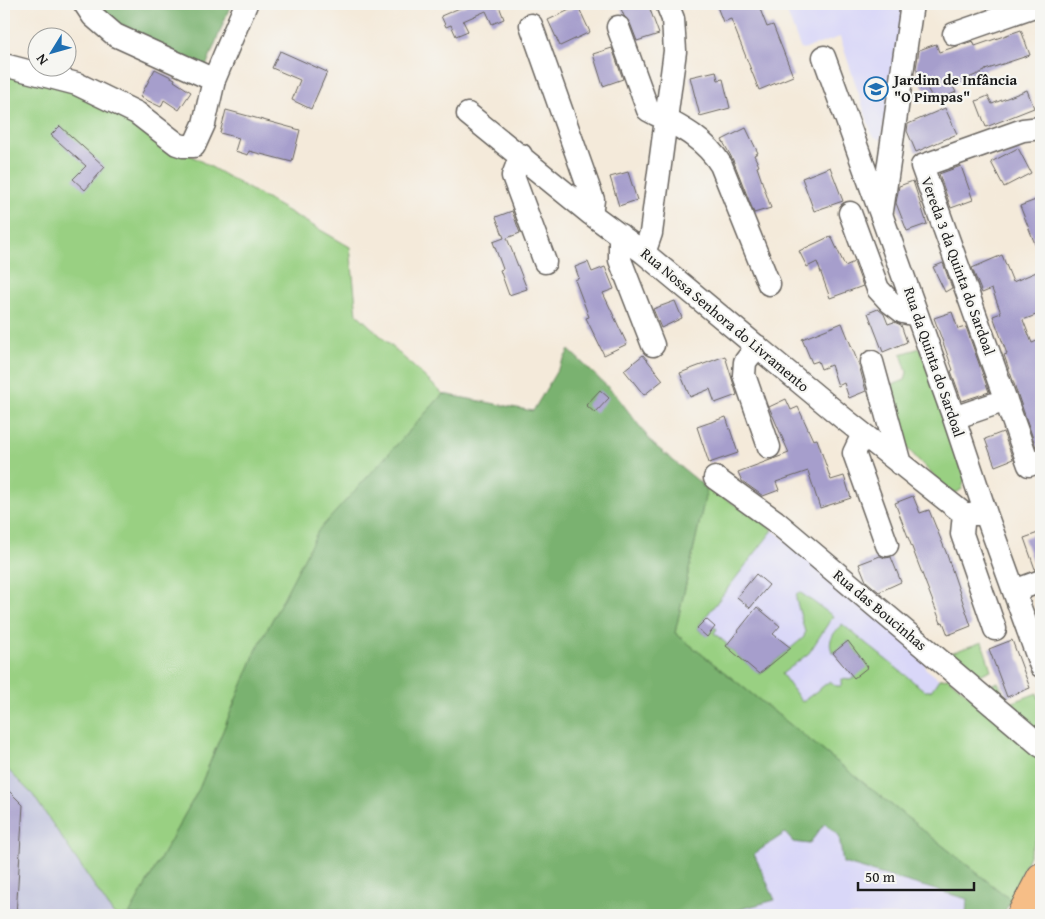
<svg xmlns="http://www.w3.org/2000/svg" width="1045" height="919" viewBox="0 0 1045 919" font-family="'Gentium Book Plus',serif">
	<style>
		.built { fill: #d9d7f8 }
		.industrial { fill: #c0c2dd }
		.green { fill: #99d082; stroke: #5a764f }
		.forest { fill: #7ab270; stroke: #4b6746 }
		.building { fill: #a69ecc }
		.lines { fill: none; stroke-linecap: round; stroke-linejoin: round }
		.minor-casing { stroke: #68645e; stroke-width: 25 }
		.major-casing { stroke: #68645e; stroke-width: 30 }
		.minor { stroke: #fff; stroke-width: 22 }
		.major { stroke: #f6be87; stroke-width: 28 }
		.labels { text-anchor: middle; stroke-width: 4.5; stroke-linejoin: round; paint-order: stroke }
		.poi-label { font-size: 15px; font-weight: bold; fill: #1c1c1c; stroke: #f6f6f2; text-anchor: start }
		.street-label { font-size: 15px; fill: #1c1c1c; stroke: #f6f6f2 }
	</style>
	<rect width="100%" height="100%" fill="#f6f6f2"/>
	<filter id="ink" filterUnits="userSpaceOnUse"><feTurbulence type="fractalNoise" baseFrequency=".02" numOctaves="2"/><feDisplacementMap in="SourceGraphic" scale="10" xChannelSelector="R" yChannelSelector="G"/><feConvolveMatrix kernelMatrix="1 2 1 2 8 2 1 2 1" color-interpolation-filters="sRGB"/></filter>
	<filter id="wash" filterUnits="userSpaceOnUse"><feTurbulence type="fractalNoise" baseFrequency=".0096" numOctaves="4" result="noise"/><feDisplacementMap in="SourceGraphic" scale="20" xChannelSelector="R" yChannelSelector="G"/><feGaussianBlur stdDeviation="1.12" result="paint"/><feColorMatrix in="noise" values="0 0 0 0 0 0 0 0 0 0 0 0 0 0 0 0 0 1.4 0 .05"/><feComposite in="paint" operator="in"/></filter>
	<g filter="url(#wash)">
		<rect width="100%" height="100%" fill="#f4eada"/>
		<path class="built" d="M784 4H907L881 140 875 137 872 134 840 37 801 50Z
			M707 488 761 520 926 656 925 668 939 679 948 678 1041 826 1011 900 1003 915H460L675 633Z"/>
		<path class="industrial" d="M4 766 33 795 114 915H4Z"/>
		<path class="green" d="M4 66 77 84 192 156 350 247 357 314 443 394 318 532 255 653 199 789 129 915H114L33 795 4 766Z
			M920 348 965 478 962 489 956 493 947 490 908 449 887 387 905 380 907 372 901 354Z
			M707 488 761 520 773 530 697 628 706 636 715 627 717 629 714 633 727 644 726 646 760 674 804 637 805 632 796 599 797 593H801L833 616 809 653 782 674 802 702 830 681 836 686H841L842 679 850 680 854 678 860 657 848 641 833 653C826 641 834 633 842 624L925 691H931L939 679 948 678 1041 754V826L1011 900 675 633Z
			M982 642 991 670 970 679 942 656Z
			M998 682 1008 704 1037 693 1041 704V738L981 688Z"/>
		<path class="forest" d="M94 4H231L205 69 116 27Z
			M569 350 616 395 653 444 707 488 675 633 1011 900 1003 915H966L967 899 843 863 839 836 825 823 809 844 793 842 785 833 754 854 775 900 718 915H129L199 789 255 653 318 531 443 394 533 411Z"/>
		<g id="blocks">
			<path class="building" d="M469 4H504L499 6 504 19 492 24 486 11 463 21 468 31 456 36 451 25 446 27 441 16Z
				M619 4H648L659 34 637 41 630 23 624 16Z
				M716 4H758L767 27 773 25 793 76 759 90 731 19 723 22Z
				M578 6 590 32 560 46 548 20Z
				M1021 30 1030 55 985 70V71L952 85 956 92 935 102 927 88 924 89 916 68 919 50 936 44 939 52 973 41 975 46Z
				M612 48 623 79 603 86 593 54Z
				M280 51 327 72 311 109 292 100 300 80 272 68Z
				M155 69 175 79 174 81 191 92 179 110 164 100 161 107 140 97Z
				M716 71 718 80 723 79 730 108 700 116 690 77Z
				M1027 90 1034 108 986 127 976 101 988 96 992 104Z
				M945 108 957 134 916 152 907 131 908 124Z
				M226 110 300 130 292 162 249 151 248 155 235 151 239 138 220 133Z
				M60 126 105 167 85 190 73 179 86 166 51 135Z
				M746 128 758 153 754 155 759 166 757 167 771 208 754 213 733 160 722 140Z
				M1018 148 1031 173 1004 187 991 162Z
				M961 166 973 200 951 208 939 174Z
				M830 167 843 201 814 211 802 178Z
				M628 172 637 200 619 206 610 177Z
				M913 181 927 224 907 231 896 203 899 186Z
				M1041 198V259L1020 206Z
				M512 211 520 233 507 238 527 289 509 295 500 270 503 269 493 242 504 238 496 217Z
				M831 236 845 266 854 262 863 286 830 298 817 262 807 267 799 251Z
				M1002 255 1013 282 1041 270V313L1023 320 1032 343 1037 341 1041 351V445L1036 447 1004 355 1007 354 993 316 1001 313 992 289 982 293 972 268Z
				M588 262 592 272 605 267 614 289 603 293 627 344 604 355 586 318 589 317 575 280 579 278 575 267Z
				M943 263 952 288 945 292 933 267Z
				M675 301 682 318 661 328 653 309Z
				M878 309 884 314 888 324 894 322 901 325 907 342 883 352 868 313Z
				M952 312 958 329 966 327 989 392 962 401 951 371 953 370 934 318Z
				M842 323 859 365 866 391 849 398 844 383 838 386 831 365 821 369 818 361 812 363 802 339Z
				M643 355 663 380 644 395 624 370Z
				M725 356 737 395 715 403 710 389 690 397 680 373Z
				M600 390 609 398 595 413 586 405Z
				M786 399 791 410 798 407 813 440 817 439 831 480 844 476 851 498 820 508 808 471 776 482 779 490 763 496 742 481 738 472 789 453 769 407Z
				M726 417 738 453 709 463 697 427Z
				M1003 432 1013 459 995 466 985 439Z
				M913 496 920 513 929 510 946 552 971 626 948 635 943 622 941 623 895 503Z
				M1041 532V568L1035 569 1024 538Z
				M880 556 885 558 891 557 901 582 879 592 866 581 859 564Z
				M756 574 769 585 750 608 737 597Z
				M757 607 780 626 773 634 791 648 759 674 726 646Z
				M706 619 715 627 707 637 697 628Z
				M1012 640 1030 688 1007 697 989 649Z
				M848 641 868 667 854 678 833 653Z
				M4 786 23 805 16 915H4Z"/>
		</g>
	</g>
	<g filter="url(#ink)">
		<use href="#blocks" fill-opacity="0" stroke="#68645e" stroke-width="1"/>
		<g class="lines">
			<g class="minor-casing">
				<path id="minor" d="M85 4 93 16 115 35 214 80
					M531 25 593 200 591 214
					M618 27 648 110C676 125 704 137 721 165L769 284
					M954 34 1040 4
					M824 57 881 214 954 418 986 514 1041 666
					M4 65 77 84 137 113 177 144 183 146H194L204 124 214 80 246 4
					M468 114 591 214 644 253 843 418 964 514H986
					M1041 128 1023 130 922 166 1029 465 1041 461
					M521 155 513 176 545 262
					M882 211 912 4
					M850 213 878 289 890 302 903 312 917 315
					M620 235V260L653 345
					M644 253 651 233 675 51 673 19 667 4
					M757 346 745 362 744 375 769 447
					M872 362 900 464
					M954 418 1006 400
					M863 434 854 453 887 545
					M715 478 775 521 1041 746
					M964 514 962 534 995 629
					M1014 591 1041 581"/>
			</g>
			<g class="major-casing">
				<path id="major" d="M1021 915 1041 877"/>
			</g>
			<use href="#minor" class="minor"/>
			<use href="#major" class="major"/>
		</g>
	</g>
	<defs>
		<g id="school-ring" transform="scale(1.25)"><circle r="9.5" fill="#f6f6f2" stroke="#1f6fb2" stroke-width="1.5"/><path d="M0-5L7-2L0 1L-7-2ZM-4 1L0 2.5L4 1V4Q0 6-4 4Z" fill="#1f6fb2"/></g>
	</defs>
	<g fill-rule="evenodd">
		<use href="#school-ring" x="876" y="89"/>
	</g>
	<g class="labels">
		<g class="poi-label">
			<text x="894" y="85">Jardim de Infância<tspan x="894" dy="17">"O Pimpas"</tspan></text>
		</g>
		<g class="street-label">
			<text transform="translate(958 266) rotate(70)" y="5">Vereda 3 da Quinta do Sardoal</text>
			<text transform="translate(725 320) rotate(40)" y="5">Rua Nossa Senhora do Livramento</text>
			<text transform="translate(934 362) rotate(71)" y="5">Rua da Quinta do Sardoal</text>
			<text transform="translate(880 610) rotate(40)" y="5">Rua das Boucinhas</text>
		</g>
	</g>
	<rect width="1045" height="919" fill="none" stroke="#f6f6f2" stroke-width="20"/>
	<g transform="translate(52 52) rotate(233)"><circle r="24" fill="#f6f6f2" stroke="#9f9f9c"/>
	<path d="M0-4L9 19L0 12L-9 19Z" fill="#1f6fb2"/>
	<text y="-8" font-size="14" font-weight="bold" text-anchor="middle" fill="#1c1c1c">N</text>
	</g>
	<path d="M858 882v8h116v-8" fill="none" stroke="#1c1c1c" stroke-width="2.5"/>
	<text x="865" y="882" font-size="15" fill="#1c1c1c" stroke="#f6f6f2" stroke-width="4" paint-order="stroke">50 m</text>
</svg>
